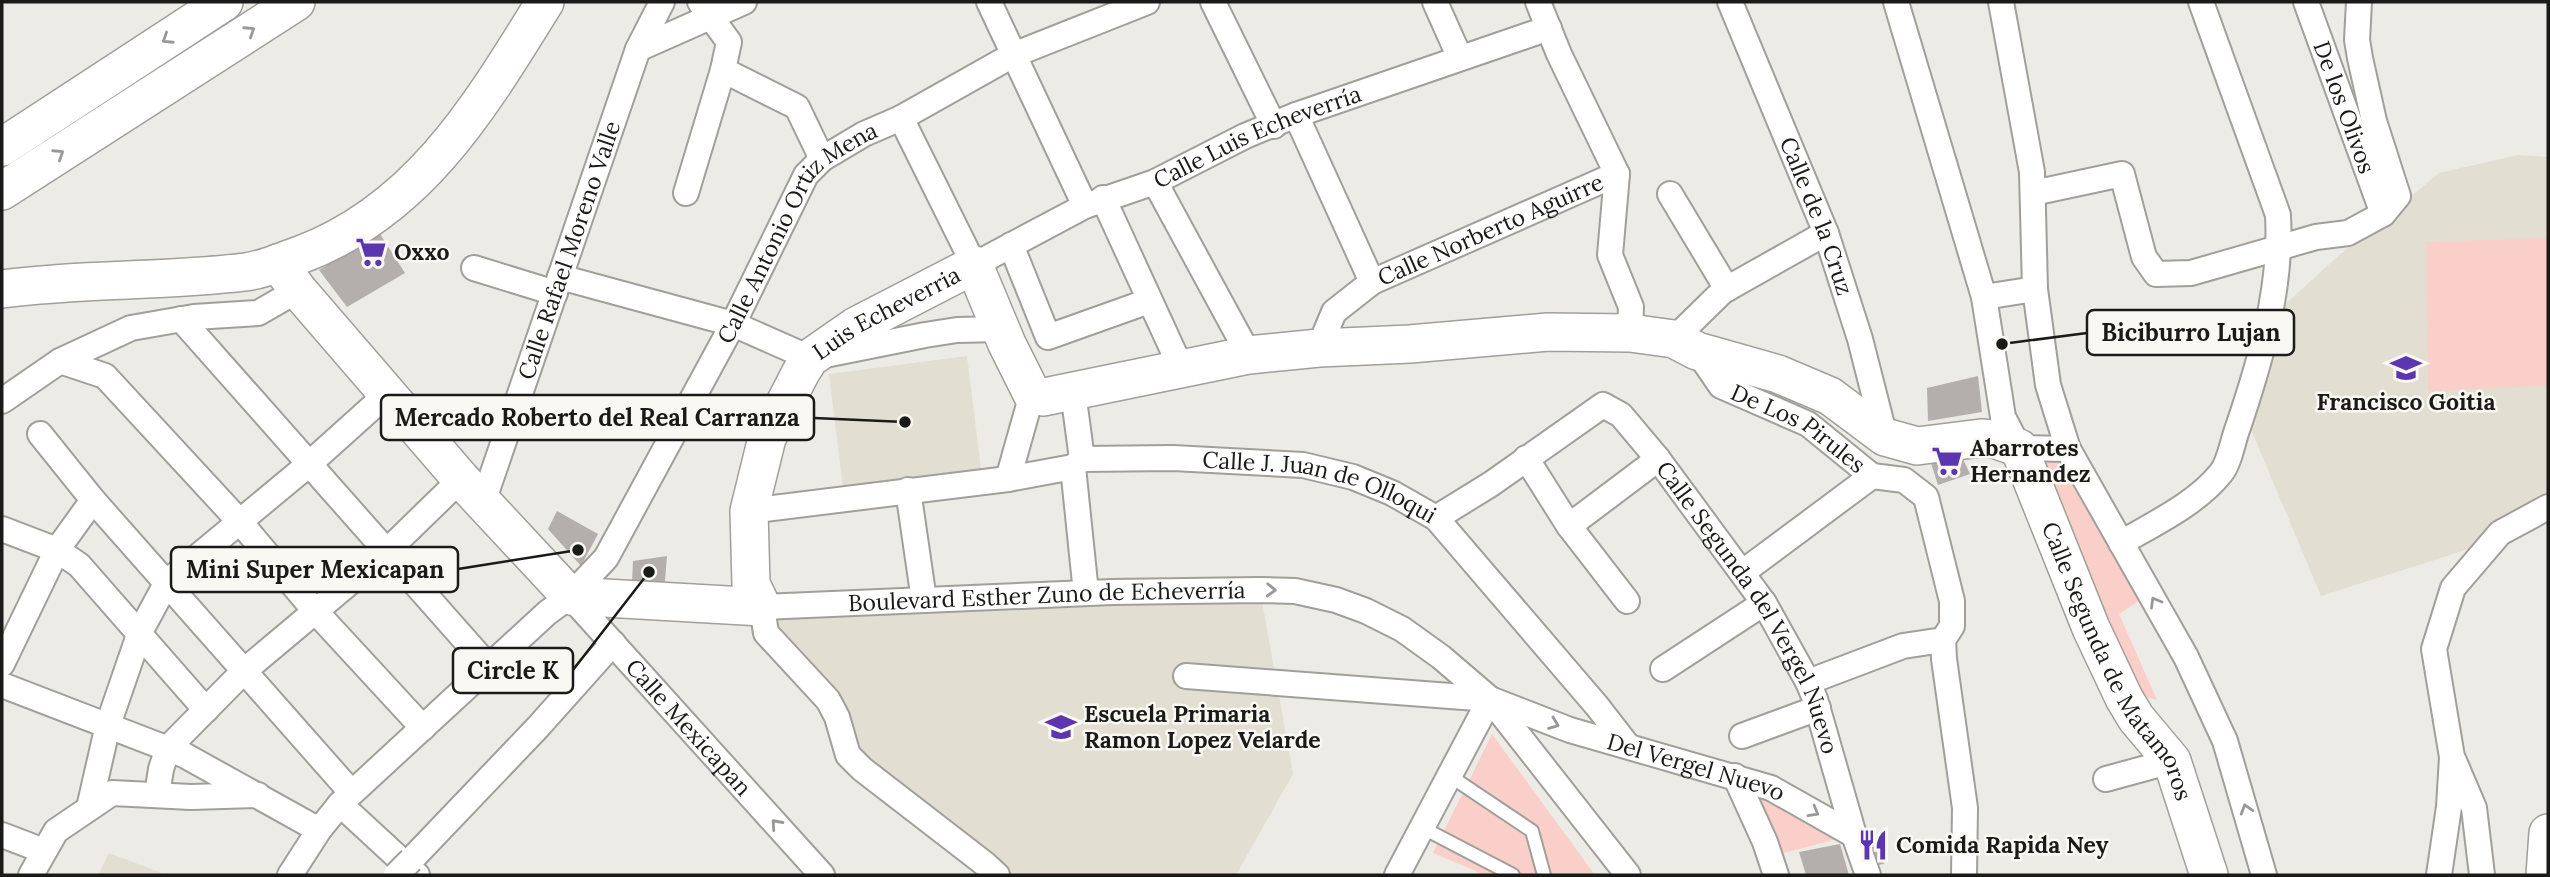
<svg xmlns="http://www.w3.org/2000/svg" width="2550" height="877" viewBox="0 0 2550 877" font-family="Lora,serif">
	<style>
		.built { fill: #e3ded2 }
		.green { fill: #facfca }
		.building { fill: #b4afac }
		.lines { fill: none; stroke-linecap: round; stroke-linejoin: round }
		.lane-casing { stroke: #a19f9a; stroke-width: 16 }
		.street-casing { stroke: #a19f9a; stroke-width: 28 }
		.secondary-casing { stroke: #a19f9a; stroke-width: 40 }
		.lane { stroke: #fff; stroke-width: 12 }
		.street { stroke: #fff; stroke-width: 24 }
		.secondary { stroke: #fff; stroke-width: 37 }
		.street-bridge-casing { stroke: #a19f9a; stroke-width: 28; stroke-linecap: butt }
		.street-bridge { stroke: #fff; stroke-width: 24 }
		.oneway { stroke: #989897 }
		.labels { text-anchor: middle; stroke-width: 5; stroke-linejoin: round; paint-order: stroke }
		.street-label { font-size: 23px; fill: #1a1a18; stroke: #faf8f3 }
		.poi-label { font-size: 23px; font-weight: bold; fill: #1a1a18; stroke: #faf8f3; text-anchor: start }
		.leader { fill: none; stroke: #1a1a18; stroke-width: 2.5 }
		.callout-dot { fill: #1a1a18; stroke: #faf8f3; stroke-width: 2.5 }
		.callout { fill: #faf8f3; stroke: #1a1a18; stroke-width: 2.5 }
		.callout-label { font-size: 24px; text-anchor: middle; font-weight: bold; fill: #1a1a18 }
	</style>
	<rect width="100%" height="100%" fill="#edebe5"/>
	<path class="built" d="M2518 155 2548 157V507L2469 549 2321 596 2250 427 2279 310 2336 258 2439 173Z
		M967 356 981 469 843 487 829 374Z
		M1260 590 1293 774 1236 875H991L848 755 762 607Z
		M109 853 167 875H98Z"/>
	<path class="green" d="M2548 238V386L2428 391 2426 242Z
		M2035 452 2062 453 2142 599 2119 614 2157 700 2130 692Z
		M1492 734 1595 875H1485L1433 853Z
		M1764 793 1853 835 1772 856 1754 813Z"/>
	<path class="building" d="M380 234 405 273 347 307 319 270Z
		M1978 376 1982 412 1928 421 1927 388Z
		M1955 442 1970 474 1938 485 1926 448Z
		M557 511 598 534 581 566 548 529Z
		M667 556 664 592 632 582 633 561Z
		M1879 837 1884 864 1871 866 1863 840Z
		M1840 844 1849 875H1806L1799 852Z"/>
	<g class="lines">
		<g class="lane-casing">
			<path id="lane" d="M1450 776 1532 831 1544 875
				M1423 828 1513 875"/>
		</g>
		<g class="street-casing">
			<g id="street">
				<path d="M700 2 729 42 723 70 797 107 822 159"/>
				<path d="M989 2 1085 206"/>
				<path d="M1213 2 1274 126"/>
				<path d="M1435 2 1460 58"/>
				<path d="M1538 2 1559 54 1617 174"/>
				<path id="s1" d="M1730 2 1826 233 1860 339 1885 437"/>
				<path d="M1896 2 1984 297 2003 417 2019 448 2068 449"/>
				<path d="M2001 2 2032 172 2035 289 2048 385 2068 449 2186 657 2225 741 2264 875"/>
				<path id="s2" d="M2306 2 2383 214"/>
				<path d="M638 49 744 2"/>
				<path d="M1296 115 1372 282"/>
				<path id="s3" d="M901 118 974 265 1085 206 1155 182 1245 136 1296 115 1549 28"/>
				<path d="M1617 174 1610 255 1631 307 1630 333"/>
				<path d="M1155 182 1249 355"/>
				<path d="M686 193 723 70"/>
				<path d="M2033 193 2122 174 2144 257 2156 274 2191 273 2316 237 2348 233 2383 214 2398 196 2374 121 2360 58 2357 40 2359 2"/>
				<path d="M1670 194 1727 289"/>
				<path d="M1103 198 1181 368"/>
				<path d="M1011 245 1048 337 1149 301"/>
				<path d="M474 268 555 293"/>
				<path d="M560 277 733 324 810 358 925 335 957 330 1001 329"/>
				<path d="M1984 297 2035 289"/>
				<path d="M181 319 489 667"/>
				<path d="M1674 339 1723 291 1826 233"/>
				<path id="s4" d="M1319 348 1334 312 1372 282 1617 174"/>
				<path id="s5" d="M1697 351 1721 386 1808 424 1872 476"/>
				<path d="M60 361 105 376 240 522 316 612 423 728"/>
				<path d="M1073 392 1082 459"/>
				<path d="M2 401 60 361 131 328 194 317 258 313 298 290"/>
				<path d="M40 434 93 500 351 792"/>
				<path d="M1526 458 1569 526 1627 601"/>
				<path id="s6" d="M1082 459 1173 458 1303 465 1353 477 1392 493 1436 518 1597 706 1628 746"/>
				<path d="M1082 459 1073 467 1086 593"/>
				<path d="M1008 479 1032 394"/>
				<path d="M908 490 924 600"/>
				<path id="s7" d="M483 502 638 49 662 2"/>
				<path d="M749 511 1008 479 1073 467"/>
				<path id="s8" d="M1436 518 1491 484 1603 405 1621 415 1658 459 1764 603 1808 682 1815 699 1854 835"/>
				<path d="M1569 526 1658 459"/>
				<path d="M2 529 57 550 79 565 206 710"/>
				<path d="M2121 543C2155 523 2196 504 2221 473 2229 463 2232 445 2236 433 2260 363 2282 289 2278 215L2201 2"/>
				<path d="M1743 572 1872 476 1904 480 1926 497 1952 601V626L1943 640 1944 659 1965 808 1964 875"/>
				<path id="s9" d="M570 596 822 875"/>
				<path d="M2 664 57 550 93 500"/>
				<path d="M1663 669 1764 603"/>
				<path id="s10" d="M1186 676 1490 699 1570 730 1771 788 1854 835 1868 875"/>
				<path d="M1808 682 1903 646 1943 640"/>
				<path d="M2 685 184 755 319 830"/>
				<path d="M1742 736 1818 708"/>
				<path d="M2454 761 2474 808 2482 875"/>
				<path d="M1735 776 1765 842 1776 875"/>
				<path d="M2106 779 2172 761"/>
				<path d="M157 795 161 769 168 748 244 671 386 552 461 479"/>
				<path d="M340 804 417 875"/>
				<path d="M89 808 108 725 140 632 167 582 308 465 387 394"/>
				<path d="M2 835 44 851"/>
				<path d="M411 860 538 727 613 643"/>
				<path d="M31 875 56 831 112 793 191 797 258 795"/>
				<path id="s11" d="M290 875 319 830 340 804 547 613 570 596 606 558 733 324 806 175 822 159 864 134 901 118 1013 55 1147 2"/>
				<path id="s12" d="M997 875 985 864 862 769 848 755 837 717 828 700 766 633 762 607 1112 592 1260 590 1295 591 1336 600 1366 611 1402 629 1441 657 1490 699 1628 875"/>
				<path d="M1397 875 1490 699"/>
				<path d="M2439 875 2449 807 2452 757 2434 649 2453 588 2500 533 2548 507"/>
			</g>
		</g>
		<g class="secondary-casing">
			<g id="secondary">
				<path d="M2 147 224 2"/>
				<path d="M2 191 296 2"/>
				<path id="s13" d="M278 263 298 290 461 479 570 596 762 607 751 584 749 511 767 438 801 372 810 358 856 326 974 265 1007 344 1032 394 1044 397 1249 355 1319 348 1410 344 1548 332 1630 333 1674 339 1697 351 1778 374 1830 396 1885 437 1917 446 1981 438 1994 439 2019 448 2091 628 2124 698 2136 718 2172 761 2209 875"/>
				<path d="M2 289C82 278 164 282 245 272 264 270 282 261 300 255 420 210 481 105 545 2"/>
				<path d="M2545 875 2548 833"/>
			</g>
		</g>
		<use href="#lane" class="lane"/>
		<use href="#street" class="street"/>
		<use href="#secondary" class="secondary"/>
		<g class="street-bridge-casing">
			<path id="street-bridge" d="M396 875 411 860"/>
		</g>
		<use href="#street-bridge" class="street-bridge"/>
	</g>
	<defs><path id="oneway-chevron" d="M-2-3.5L2.5 0L-2 3.5" fill="none" stroke-width="1.6" stroke-linecap="round" stroke-linejoin="round" transform="scale(1.75)"/></defs>
	<g class="oneway">
		<use href="#oneway-chevron" transform="translate(250 31) rotate(-33)"/>
		<use href="#oneway-chevron" transform="translate(167 39) rotate(147)"/>
		<use href="#oneway-chevron" transform="translate(59 154) rotate(-33)"/>
		<use href="#oneway-chevron" transform="translate(1271 590) rotate(2)"/>
		<use href="#oneway-chevron" transform="translate(2155 602) rotate(-120)"/>
		<use href="#oneway-chevron" transform="translate(1554 724) rotate(21)"/>
		<use href="#oneway-chevron" transform="translate(2246 809) rotate(-107)"/>
		<use href="#oneway-chevron" transform="translate(1814 812) rotate(30)"/>
		<use href="#oneway-chevron" transform="translate(776 824) rotate(-132)"/>
	</g>
	<defs>
		<g id="supermarket-bare" transform="scale(2.415)"><path d="M-6-5.5h2.5l.6 2H6L4.5 2H-2.5L-4.4-4H-6ZM-1.5 3.2a1.3 1.3 0 1 0 .1 0ZM3 3.2a1.3 1.3 0 1 0 .1 0Z" fill="#5c36ae" stroke="#faf8f3" stroke-width="2.5" paint-order="stroke"/></g>
		<g id="school-bare" transform="scale(2.415)"><path d="M0-5L7-2L0 1L-7-2ZM-4 1L0 2.5L4 1V4Q0 6-4 4Z" fill="#5c36ae" stroke="#faf8f3" stroke-width="2.5" paint-order="stroke"/></g>
		<g id="restaurant-bare" transform="scale(2.415)"><path d="M-5-6h1v4h1v-4h1v4h1v-4h1v5L-1.5 .5V6h-2V.5L-5-1ZM5-6V6H3V1.5H1.5Q1.5-4 5-6Z" fill="#5c36ae" stroke="#faf8f3" stroke-width="2.5" paint-order="stroke"/></g>
	</defs>
	<g fill-rule="evenodd">
		<use href="#supermarket-bare" x="371" y="252"/>
		<use href="#school-bare" x="2406" y="368"/>
		<use href="#supermarket-bare" x="1947" y="461"/>
		<use href="#school-bare" x="1061" y="727"/>
		<use href="#restaurant-bare" x="1873" y="845"/>
	</g>
	<g class="labels">
		<g class="street-label">
			<text dy="8" stroke="none"><textPath href="#s2" startOffset="112">De los Olivos</textPath></text>
			<text dy="8" stroke="none"><textPath href="#s3" startOffset="476">Calle Luis Echeverría</textPath></text>
			<text dy="8" stroke="none"><textPath href="#s1" startOffset="231">Calle de la Cruz</textPath></text>
			<text dy="8" stroke="none"><textPath href="#s4" startOffset="217">Calle Norberto Aguirre</textPath></text>
			<text dy="8" stroke="none"><textPath href="#s11" startOffset="831">Calle Antonio Ortiz Mena</textPath></text>
			<text dy="8" stroke="none"><textPath href="#s7" startOffset="266">Calle Rafael Moreno Valle</textPath></text>
			<text dy="8" stroke="none"><textPath href="#s13" startOffset="989">Luis Echeverria</textPath></text>
			<text dy="8" stroke="none"><textPath href="#s5" startOffset="131">De Los Pirules</textPath></text>
			<text dy="8" stroke="none"><textPath href="#s6" startOffset="242">Calle J. Juan de Olloqui</textPath></text>
			<text dy="8" stroke="none"><textPath href="#s12" startOffset="653">Boulevard Esther Zuno de Echeverría</textPath></text>
			<text dy="8" stroke="none"><textPath href="#s8" startOffset="455">Calle Segunda del Vergel Nuevo</textPath></text>
			<text dy="8" stroke="none"><textPath href="#s13" startOffset="2487">Calle Segunda de Matamoros</textPath></text>
			<text dy="8" stroke="none"><textPath href="#s9" startOffset="177">Calle Mexicapan</textPath></text>
			<text dy="8" stroke="none"><textPath href="#s10" startOffset="522">Del Vergel Nuevo</textPath></text>
		</g>
		<g class="poi-label">
			<text x="394" y="260">Oxxo</text>
			<text x="2406" y="410" text-anchor="middle">Francisco Goitia</text>
			<text x="1970" y="456">Abarrotes<tspan x="1970" dy="26">Hernandez</tspan></text>
			<text x="1084" y="722">Escuela Primaria<tspan x="1084" dy="26">Ramon Lopez Velarde</tspan></text>
			<text x="1896" y="853">Comida Rapida Ney</text>
		</g>
	</g>
	<path class="leader" d="M2002 344L2087 333M905 422L814 418M578 550L458 569M649 572L573 670"/>
	<g class="callout-dot">
		<circle cx="2002" cy="344" r="7"/>
		<circle cx="905" cy="422" r="7"/>
		<circle cx="578" cy="550" r="7"/>
		<circle cx="649" cy="572" r="7"/>
	</g>
	<g class="callout">
		<rect x="2087" y="310" width="207" height="45" rx="7"/>
		<rect x="381" y="395" width="433" height="45" rx="7"/>
		<rect x="171" y="547" width="287" height="45" rx="7"/>
		<rect x="453" y="648" width="120" height="45" rx="7"/>
	</g>
	<g class="callout-label">
		<text x="2191" y="341">Biciburro Lujan</text>
		<text x="597" y="426">Mercado Roberto del Real Carranza</text>
		<text x="315" y="578">Mini Super Mexicapan</text>
		<text x="513" y="679">Circle K</text>
	</g>
	<rect width="2550" height="877" fill="none" stroke="#1a1a18" stroke-width="7"/>
</svg>
